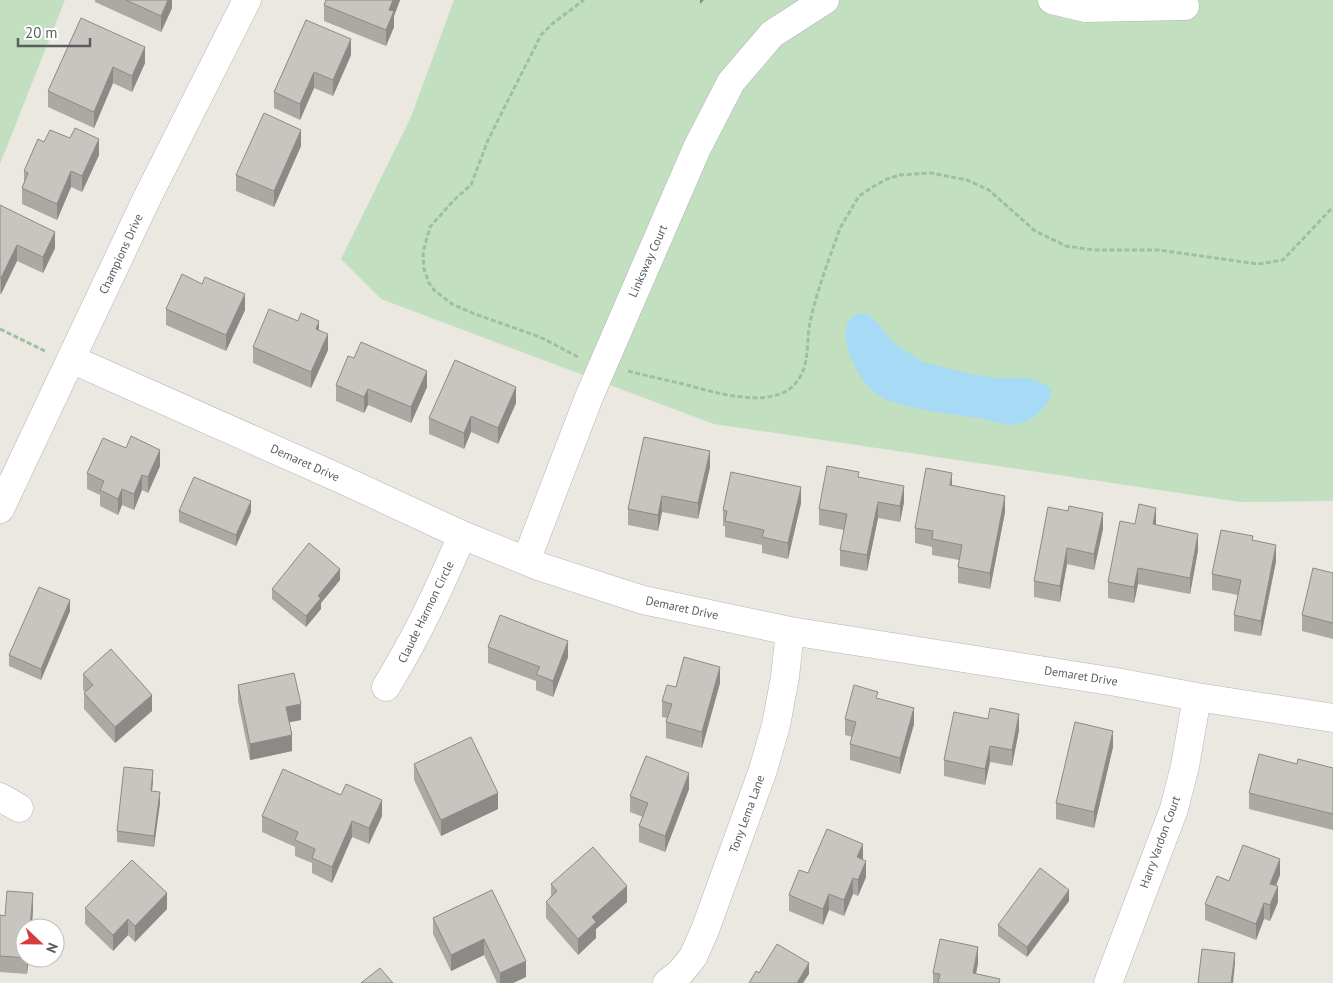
<svg xmlns="http://www.w3.org/2000/svg" width="1333" height="983" viewBox="0 0 1333 983" font-family="'PT Sans',sans-serif">
	<style>
		.green { fill: #c2e0c0 }
		.water { fill: #a6daf5 }
		.lines { fill: none; stroke-linecap: round; stroke-linejoin: round }
		.minor-casing { stroke: #b2b4b7; stroke-width: 29 }
		.path { stroke: #9ac1a1; stroke-width: 3; stroke-dasharray: 5 2.5; stroke-linecap: butt }
		.minor { stroke: #fff; stroke-width: 28 }
		.wall { fill: #aca9a5 }
		.shaded-wall { fill: #8c8a86 }
		.building { fill: #c8c5c0; stroke: #8c8a86 }
		.labels { text-anchor: middle; stroke-width: 4.5; stroke-linejoin: round; paint-order: stroke }
		.street-label { font-size: 12px; fill: #5a5d60; stroke: #fff }
	</style>
	<rect width="100%" height="100%" fill="#ebe8e1"/>
	<path class="green" d="M0 0H65L0 164Z
		M454 0H1333V501L1240 502 714 424 381 299 341 259 411 117Z"/>
	<path class="water" d="M859 313 867 314 873 318 894 343 923 362 974 375 999 378H1028L1047 385 1052 393C1046 408 1032 422 1016 424 1003 426 990 420 978 418 950 413 899 410 875 393 858 380 828 324 859 313Z"/>
	<g class="lines">
		<g class="minor-casing">
			<path id="minor" d="M1052 0 1086 8 1185 6
				M71 359 341 479 462 535 541 567 643 600 790 631 1116 682 1197 697 1333 718
				M0 509 148 196 247 0
				M526 561 589 397 697 148 731 82 772 34 825 0
				M386 687C416 638 440 588 462 535
				M0 797 19 808
				M667 983 680 973 693 957 705 930 763 770 776 725 785 677 790 631
				M1108 983 1174 809 1185 766 1197 697"/>
		</g>
		<path class="path" d="M0 329 47 352
			M578 357 540 337 475 314 452 304 434 290 429 283 424 269 423 252 430 227 454 200 471 185 488 140 541 35 552 24 584 0
			M628 371C647 376 667 380 687 385 717 393 780 413 800 377 810 361 806 336 811 318 818 287 830 257 840 228L859 196 871 188 887 179 900 175 931 173 967 180 989 190 1035 231 1066 246 1094 250H1159L1258 264 1283 260 1333 207"/>
		<use href="#minor" class="minor"/>
	</g>
	<path class="wall" d="M95 0H172V8L161 32 95 2Z
		M326 0H400L394 16V27L386 46 324 21V5Z
		M81 18 145 63 132 92 113 83 94 128 48 107V91Z
		M306 20 351 55 333 96 314 88 300 120 274 108V92Z
		M44 142 99 155 82 192 71 187 57 220 22 204V188L24 183V171Z
		M301 146 274 207 236 191V175Z
		M0 205 55 248 43 273 17 261 1 294H0Z
		M202 284 245 310 226 351 166 325V309Z
		M319 330 328 350 311 388 253 363V347Z
		M336 385 427 387 411 423 368 405 364 413 336 401Z
		M516 403 498 444 471 432 464 449 429 434V418Z
		M160 466 148 493 142 490 134 510 122 505 118 515 100 506V495L87 489V473Z
		M710 467 698 519 662 512 658 531 628 525V509Z
		M859 477 904 502 900 522 878 518 867 571 840 566V550L844 530 819 525V509Z
		M952 485 1005 512 990 589 958 583V567L959 560 932 555V547L915 543V528Z
		M801 503 788 559 762 553V545L725 537V526H723V510Z
		M1048 507 1103 529 1094 570 1067 564 1060 602 1034 597V581Z
		M179 511 251 512 236 546 179 522Z
		M1135 524H1156V525L1198 550 1190 594 1138 584 1134 603 1108 598V582Z
		M1253 540 1276 561 1261 636 1234 631V615L1238 595 1212 590V574Z
		M1333 573V639L1302 631V615Z
		M340 580 321 603V609L306 627 272 599V589Z
		M70 611 41 680 9 666V655Z
		M488 647 568 657 553 697 536 690V681L488 663Z
		M83 674 152 711 115 743 84 709V693L85 692 83 690Z
		M720 683 702 748 666 738V722L667 718 662 717V701L676 687Z
		M238 685 301 720 289 722 292 751 250 760 238 701Z
		M878 698 914 724 900 774 850 760V744L852 737 845 735V719Z
		M1019 730 1012 766 990 762 985 785 944 776V760Z
		M1113 747 1094 828 1056 819V803Z
		M414 764 498 809 441 836 414 780Z
		M1297 764 1333 768V830L1249 809V793Z
		M153 781 152 791 160 803 154 847 117 842V831Z
		M689 789 665 852 639 842V826L643 817 630 812V796Z
		M262 816H382L369 844 352 837 332 883 312 873V863L295 856V847L262 832Z
		M863 860 866 877 858 896 853 894 844 916 829 910 823 925 789 911V895L808 873Z
		M1280 875 1276 886 1278 902 1270 921 1264 919 1256 940 1205 920V904L1229 881Z
		M551 884 627 902 596 929V938L578 955 546 918V902L551 896Z
		M492 890 526 977 513 983H497L484 955 451 971 433 934V918Z
		M1069 901 1027 957 998 936V925Z
		M85 908 167 909 135 942 128 935 113 951 85 924Z
		M33 909 27 974 0 972V915L5 916Z
		M978 963 976 974 1000 983H933V973Z"/>
	<path class="shaded-wall" d="M168 0H172V8L161 32V16Z
		M393 0H400L394 16V27L386 46V30L389 10Z
		M700 0H704L700 4Z
		M351 39V55L333 96V80Z
		M145 47V63L132 92V76Z
		M113 67V83L94 128V112Z
		M314 72V88L300 120V104Z
		M301 130V146L274 207V191Z
		M99 139V155L82 192V176Z
		M71 171V187L57 220V204Z
		M55 232V248L43 273V257Z
		M17 245V261L1 294V278Z
		M245 294V310L226 351V335Z
		M319 321V337L316 329Z
		M328 334V350L311 388V372Z
		M427 371V387L411 423V407Z
		M516 387V403L498 444V428Z
		M368 389V405L364 413V397Z
		M471 416V432L464 449V433Z
		M160 450V466L148 493V477Z
		M710 451V467L698 519V503Z
		M952 473V489L950 485Z
		M142 475V490L134 510V494Z
		M904 486V502L900 522V506Z
		M801 487V503L788 559V543Z
		M122 489V505L118 515V499Z
		M662 496V512L658 531V515Z
		M1005 496V512L990 589V573Z
		M251 501V512L236 546V535Z
		M878 502V518L867 571V555Z
		M1156 508V524L1153 540V524Z
		M1103 513V529L1094 570V554Z
		M1198 534V550L1190 594V578Z
		M1276 545V561L1261 636V621Z
		M1067 548V564L1060 602V586Z
		M1138 568V584L1134 603V587Z
		M340 569V580L321 603V609L306 627V616L318 596Z
		M70 600V611L41 680V669Z
		M568 641V657L553 697V681Z
		M720 667V683L702 748V732Z
		M152 695V711L115 743V727Z
		M301 704V720L286 723V707Z
		M914 708V724L900 774V758Z
		M1019 714V730L1012 766V750Z
		M1113 731V747L1094 828V812Z
		M292 735V751L250 760V744Z
		M990 746V762L985 785V769Z
		M153 770V781L151 801V791Z
		M689 773V789L665 852V836Z
		M160 792V803L154 847V836Z
		M498 793V809L441 836V820Z
		M382 800V816L369 844V828Z
		M352 821V837L332 883V867Z
		M863 844V860L857 857Z
		M1280 859V875L1270 900V884Z
		M866 861V877L858 896V880Z
		M853 878V894L844 916V900Z
		M627 886V902L596 929V938L578 955V939L592 917Z
		M1278 886V902L1270 921V905Z
		M1069 890V901L1027 957V947Z
		M33 893V909L32 928H30Z
		M167 893V909L135 942V926Z
		M829 894V910L823 925V909Z
		M1264 903V919L1256 940V924Z
		M128 919V935L113 951V935Z
		M484 939V955L451 971V955Z
		M978 947V963L974 983 973 973Z
		M1235 953V964L1233 983H1231Z
		M27 958H29L27 974Z
		M526 961V977L513 983H500V973Z
		M809 963V974L803 983H797Z"/>
	<path class="building" d="M126 0H168L161 16Z
		M326 0H393L389 10 394 11 386 30 324 5Z
		M81 18 145 47 132 76 113 67 94 112 48 91Z
		M306 20 351 39 333 80 314 72 300 104 274 92Z
		M264 113 301 130 274 191 236 175Z
		M75 128 99 139 82 176 71 171 57 204 22 188 28 173 24 171 38 139 44 142 50 130 70 138Z
		M0 205 55 232 43 257 17 245 1 278H0Z
		M182 274 202 284 205 277 245 294 226 335 166 309Z
		M269 309 298 321 301 313 319 321 316 329 328 334 311 372 253 347Z
		M361 342 427 371 411 407 368 389 364 397 336 385 348 356 354 358Z
		M455 360 516 387 498 428 471 416 464 433 429 418Z
		M131 436 160 450 148 477 142 475 134 494 122 489 118 499 100 490 104 481 87 473 103 438 126 448Z
		M644 437 710 451 698 503 662 496 658 515 628 509Z
		M827 466 859 472 858 477 904 486 900 506 878 502 867 555 840 550 847 514 819 509Z
		M926 468 952 473 950 485 1005 496 990 573 958 567 962 545 932 539 933 531 915 528Z
		M731 472 801 487 788 543 762 537 764 530 725 521 727 511 723 510Z
		M194 477 251 501 236 535 179 511Z
		M1139 504 1156 508 1153 524 1198 534 1190 578 1138 568 1134 587 1108 582 1120 521 1135 524Z
		M1069 506 1103 513 1094 554 1067 548 1060 586 1034 581 1048 507 1068 511Z
		M1221 530 1253 536 1252 540 1276 545 1261 621 1234 615 1241 580 1212 574Z
		M309 543 340 569 318 596 321 598 306 616 272 589Z
		M1313 568 1333 573V623L1302 615Z
		M39 587 70 600 41 669 9 655Z
		M500 615 568 641 553 681 536 674 540 667 488 647Z
		M111 649 152 695 115 727 84 693 93 685 83 674Z
		M684 657 720 667 702 732 666 722 672 704 662 701 667 685 676 687Z
		M294 673 301 704 286 707 292 735 250 744 238 685Z
		M854 685 878 692 876 698 914 708 900 758 850 744 856 722 845 719Z
		M990 708 1019 714 1012 750 990 746 985 769 944 760 954 712 988 719Z
		M1075 722 1113 731 1094 812 1056 803Z
		M471 737 498 793 441 820 414 764Z
		M1259 754 1297 764 1298 759 1333 768V814L1249 793Z
		M646 756 689 773 665 836 639 826 648 803 630 796Z
		M124 767 153 770 151 791 160 792 154 836 117 831Z
		M283 769 341 795 346 784 382 800 369 828 352 821 332 867 312 858 315 849 295 840 298 832 262 816Z
		M827 829 863 844 857 857 866 861 858 880 853 878 844 900 829 894 823 909 789 895 799 870 808 873Z
		M1243 845 1280 859 1270 884 1278 886 1270 905 1264 903 1256 924 1205 904 1217 876 1229 881Z
		M593 847 627 886 592 917 596 922 578 939 546 902 557 891 551 884Z
		M132 860 167 893 135 926 128 919 113 935 85 908Z
		M1040 868 1069 890 1027 947 998 925Z
		M492 890 526 961 500 973 484 939 451 955 433 918Z
		M7 891 33 893 30 928H25V958H27L0 956V915L5 916Z
		M940 939 978 947 973 973 1000 979 999 983H938L940 974 933 973Z
		M777 944 809 963 797 983H749L756 971 759 973Z
		M1202 949 1235 953 1231 983H1198Z
		M380 968 393 983H361Z"/>
	<g class="labels">
		<g class="street-label">
			<text transform="translate(121 254) rotate(-65)" y="4">Champions Drive</text>
			<text transform="translate(648 261) rotate(-66)" y="4">Linksway Court</text>
			<text transform="translate(305 463) rotate(24)" y="4">Demaret Drive</text>
			<text transform="translate(682 608) rotate(12)" y="4">Demaret Drive</text>
			<text transform="translate(426 612) rotate(-64)" y="4">Claude Harmon Circle</text>
			<text transform="translate(1081 676) rotate(9)" y="4">Demaret Drive</text>
			<text transform="translate(747 814) rotate(-70)" y="4">Tony Lema Lane</text>
			<text transform="translate(1160 842) rotate(-70)" y="4">Harry Vardon Court</text>
		</g>
	</g>
	<g transform="translate(40 943) rotate(112)"><circle r="24" fill="#ffffff" stroke="#bdbebf"/>
	<path d="M0-4L9 19L0 12L-9 19Z" fill="#d63c3d"/>
	<text y="-8" font-size="14" font-weight="bold" text-anchor="middle" fill="#5a5d60">N</text>
	</g>
	<path d="M18 38v8h72v-8" fill="none" stroke="#5a5d60" stroke-width="2.5"/>
	<text x="25" y="38" font-size="15" fill="#5a5d60" stroke="#ffffff" stroke-width="4" paint-order="stroke">20 m</text>
</svg>
